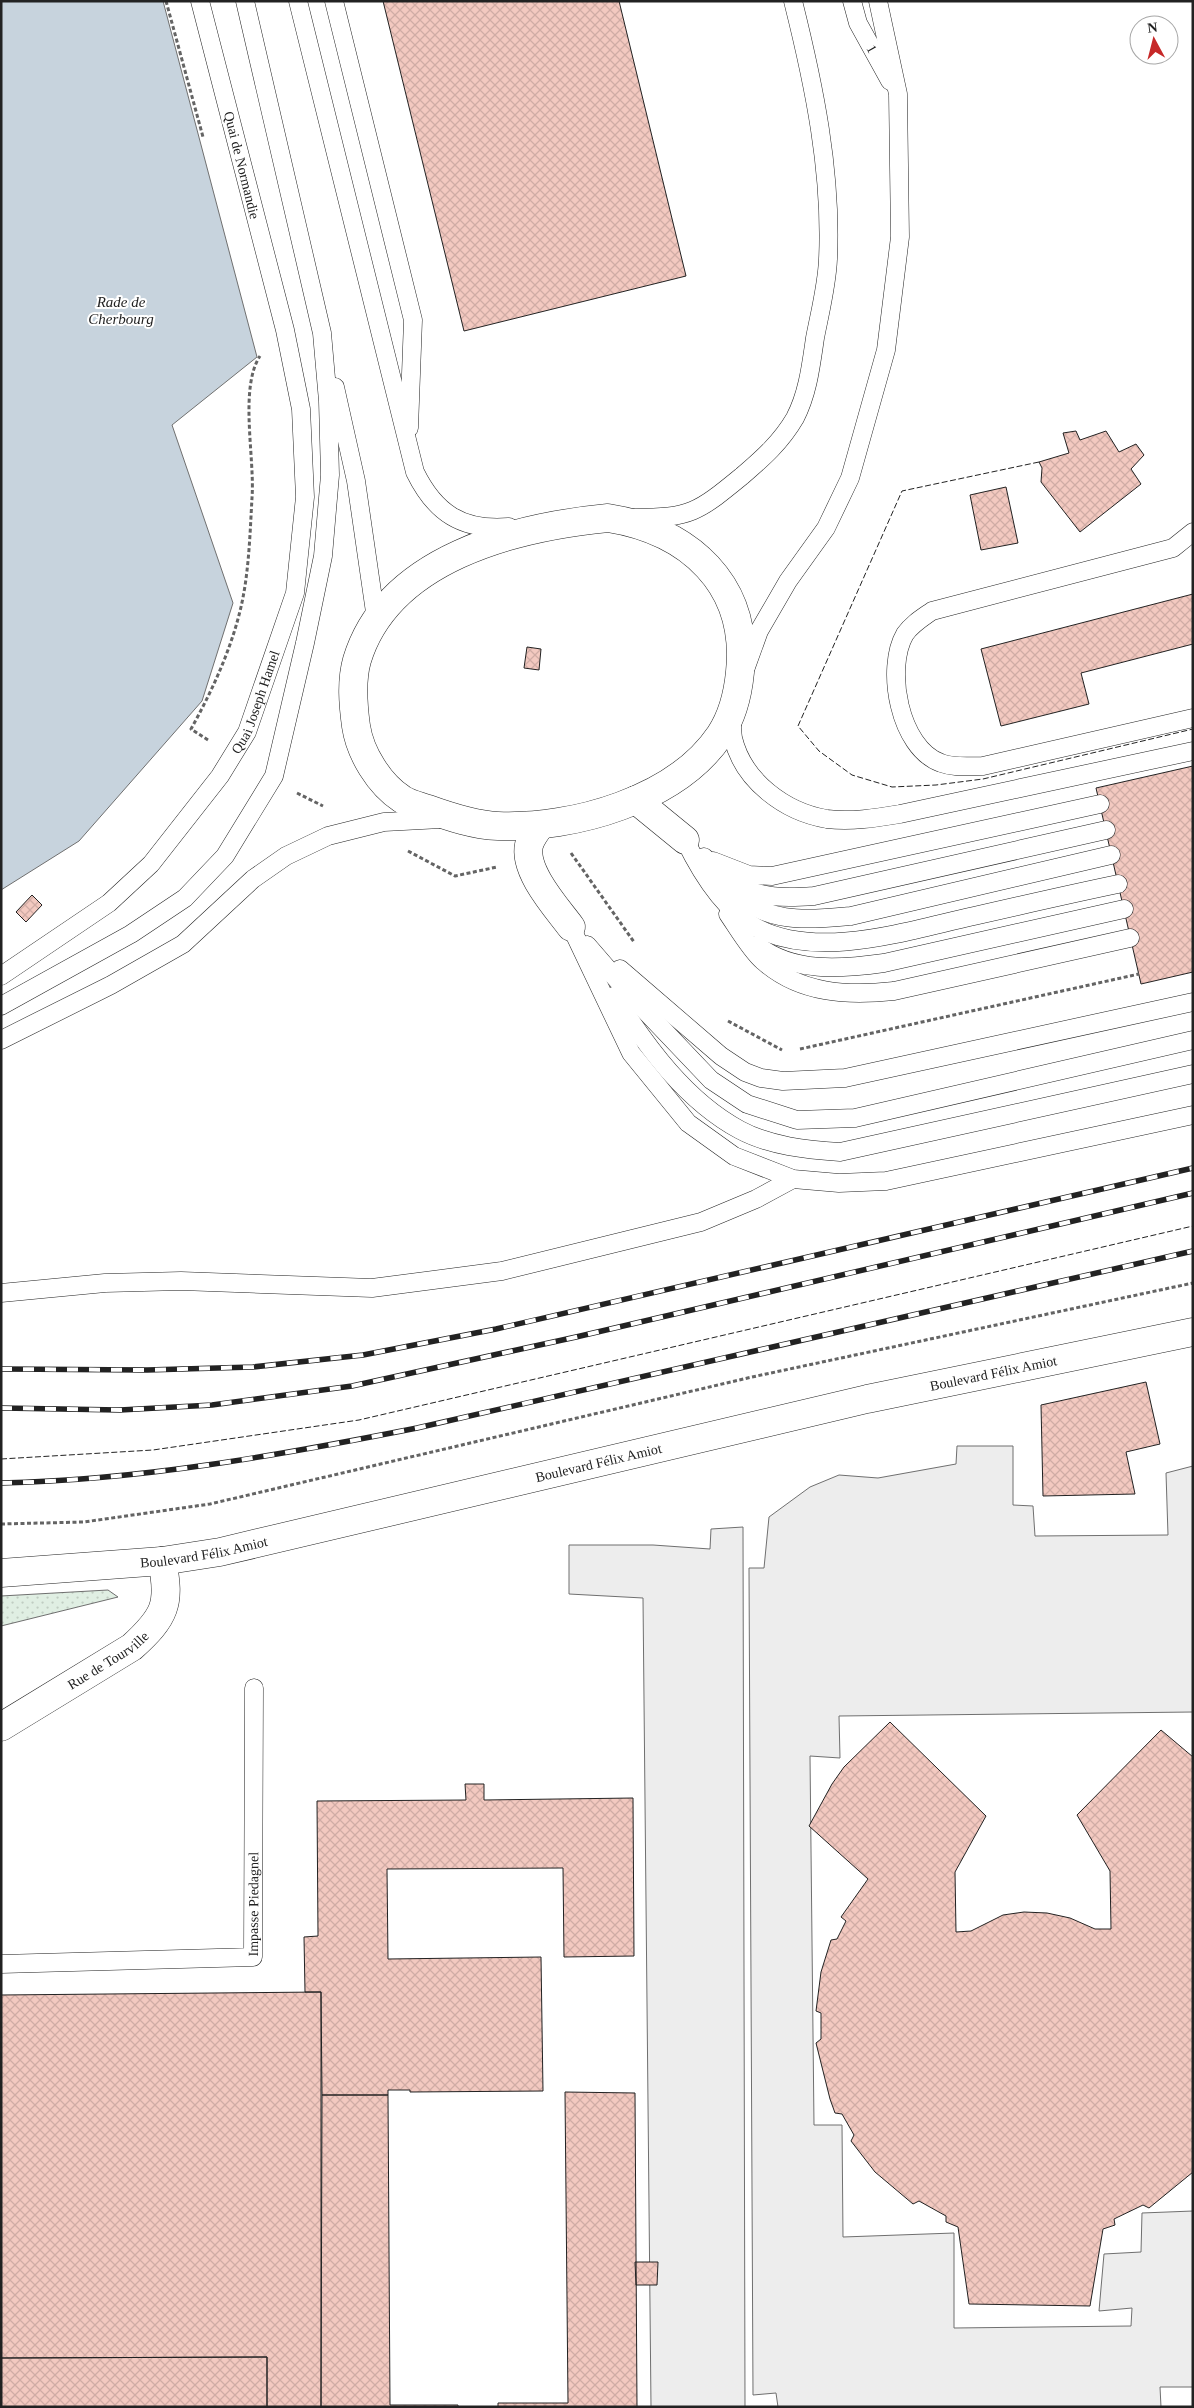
<svg xmlns="http://www.w3.org/2000/svg" width="1194" height="2408" viewBox="0 0 1194 2408" font-family="Georgia,serif">
	<style>
		.grass { fill: url(#grass-dots); stroke: #6f6f6f }
		.parking { fill: #ededed; stroke: #6f6f6f }
		.water { fill: #c7d3dd; stroke: #6f6f6f }
		.building { fill: url(#building-cross-hatch); stroke: #222 }
		.lines { fill: none; stroke-linecap: round; stroke-linejoin: round }
		.service-casing { stroke: #222; stroke-width: 19 }
		.minor-casing { stroke: #222; stroke-width: 29 }
		.primary-casing { stroke: #222; stroke-width: 29 }
		.path { stroke: #646464; stroke-width: 3; stroke-dasharray: 4 2.5; stroke-linecap: butt }
		.service { stroke: #fff; stroke-width: 18 }
		.minor { stroke: #fff; stroke-width: 28 }
		.primary { stroke: #fff; stroke-width: 28 }
		.rail-casing { stroke: #222; stroke-width: 5.5 }
		.rail { stroke: #fff; stroke-width: 4; stroke-dasharray: 11; stroke-linecap: butt }
		.fence { stroke: #222; stroke-width: 1; stroke-dasharray: 6 2.5; stroke-linecap: butt }
		.labels { text-anchor: middle; stroke-width: 4; stroke-linejoin: round; paint-order: stroke }
		.street-label { font-size: 14px; fill: #222; stroke: #fff }
		.water-label { font-size: 15px; font-style: italic; fill: #222; stroke: #fff }
	</style>
	<defs>
		<pattern id="grass-dots" width="8" height="8" patternUnits="userSpaceOnUse" patternTransform="scale(1.25)"><rect width="8" height="8" fill="#e0efe3"/><path d="M2 2h.1M6 6h.1" fill="none" stroke="#c0cdc2" stroke-width="1.8" stroke-linecap="round"/></pattern>
		<pattern id="building-cross-hatch" width="8" height="8" patternUnits="userSpaceOnUse" patternTransform="scale(1.25)"><rect width="8" height="8" fill="#f3c9c0"/><path d="M0 0l8 8M0 8l8-8" fill="none" stroke="#d0aca5"/></pattern>
	</defs>
	<rect width="100%" height="100%" fill="#fff"/>
	<path class="grass" d="M108 1590 118 1597 1 1626V1596Z"/>
	<path class="parking" d="M957 1446H1013V1505L1033 1506 1035 1536 1168 1535 1166 1473 1193 1466V1712L839 1716 840 1758 810 1756 814 2125H842L843 2237 954 2233V2328L1131 2326 1132 2308 1099 2311 1104 2254 1141 2252 1142 2213 1193 2211V2387H1160L1161 2407H778L776 2393 753 2395 749 1568H764L769 1517 810 1487 839 1475 878 1478 956 1464Z
		M743 1527 745 2407H651L643 1598 569 1594V1545H653L710 1549 711 1529Z"/>
	<path class="water" d="M1 1H163L257 357 172 425 233 603 202 701 79 841 1 890Z"/>
	<path class="building" d="M383 1H619L686 276 464 331Z
		M1076 431 1080 440 1106 431 1119 452 1136 444 1144 455 1131 469 1141 484 1080 532 1041 482 1042 468 1039 462 1069 453 1063 433Z
		M1006 487 1018 543 981 550 970 495Z
		M1193 594V644L1081 673 1089 704 1001 726 981 649Z
		M527 647 541 649 539 670 524 668Z
		M1193 766V972L1141 984 1096 788Z
		M32 895 42 905 26 922 16 912Z
		M1146 1382 1160 1444 1126 1452 1135 1494 1043 1496 1041 1405Z
		M890 1722 986 1816 955 1872 956 1932 971 1931 1003 1915 1024 1912 1047 1913 1070 1918 1095 1929H1111L1110 1871 1077 1815 1161 1730 1193 1757V2172L1149 2208 1143 2205 1114 2219 1115 2225 1103 2229 1090 2306 969 2304 958 2227 946 2222V2216L919 2201 913 2204 875 2172 851 2141 854 2135 842 2114 835 2113 830 2099 816 2043 821 2039V2013L816 2011 821 1972 831 1940 837 1939 846 1921 841 1917 868 1879 809 1826 832 1784 844 1767Z
		M465 1784H484V1800L633 1798 634 1956 564 1957 563 1868 387 1869 388 1959 541 1957 543 2091 410 2092V2090H388V2095H322L321 1992H305L304 1937 318 1936 317 1801 466 1800Z
		M321 1992V2407H267V2357L1 2358V1995Z
		M565 2092 635 2093 637 2407H498V2403H568Z
		M322 2095H388L390 2405H458V2407H321Z
		M635 2262H658L657 2285H636Z
		M267 2357V2407H1V2358Z"/>
	<g class="lines">
		<g class="service-casing">
			<g id="service">
				<path d="M298 1 415 472C435 513 462 531 509 527"/>
				<path d="M334 1 413 320 409 428"/>
				<path id="s1" d="M852 1 858 23 890 81"/>
				<path d="M335 387 356 481 376 619"/>
				<path d="M634 518C691 518 698 512 742 476 763 458 781 442 795 418 808 393 811 365 815 338 820 312 827 285 828 259 832 172 814 85 793 1"/>
				<path d="M1193 532 1173 548 932 611C922 618 912 624 905 634 885 668 899 748 941 763 954 768 969 766 983 766L1193 718"/>
				<path d="M746 667 759 631 788 581 826 528 850 478 886 350 900 237 898 94 878 1"/>
				<path d="M731 715C732 722 732 731 733 738 743 781 785 812 827 819 851 822 876 818 900 814L1193 751"/>
				<path d="M685 840C700 871 724 910 755 927 818 961 909 930 974 916 1022 905 1070 894 1118 884"/>
				<path d="M704 857C719 871 732 889 748 902 775 924 819 919 851 916L1111 855"/>
				<path d="M713 861 749 875 772 876 1100 804"/>
				<path d="M735 883C760 899 786 898 814 896L1106 830"/>
				<path d="M728 914C737 927 751 951 763 961 800 994 848 996 894 991L1130 938"/>
				<path d="M571 927 631 1053 688 1123 734 1156 793 1179 839 1183 886 1181 1193 1115"/>
				<path d="M587 945 632 997 711 1080 747 1104 797 1120 855 1118 1193 1040"/>
				<path d="M757 945C793 973 841 969 884 963L1124 909"/>
				<path d="M620 969 721 1056 745 1072 761 1078 783 1081 845 1078 1193 1002"/>
				<path id="s2" d="M1 976 109 903 151 864 220 776 247 732 295 593 305 497 301 409 285 330 200 1"/>
				<path d="M614 996C647 1047 686 1101 740 1130 770 1146 807 1150 840 1152L1193 1074"/>
				<path d="M1 1006 131 934 185 898 225 856 274 776 305 643 323 556 330 475 328 401 322 333 245 1"/>
				<path d="M1 1040 111 985 183 944 253 879 286 856 328 836 384 822 441 819"/>
				<path d="M1 1293 105 1283 181 1281 372 1288 502 1271 701 1222 756 1199 793 1179"/>
				<path id="s3" d="M1 1964 253 1957 254 1688"/>
			</g>
		</g>
		<g class="minor-casing">
			<g id="minor">
				<path d="M608 518C689 531 749 584 740 672 738 693 732 717 720 735 676 800 573 829 498 826 474 825 450 817 428 809 420 806 409 804 402 799 379 784 360 753 356 726 353 704 351 681 357 660 388 558 515 527 608 518Z"/>
				<path d="M636 800 685 840"/>
				<path d="M541 825C536 831 531 838 529 845 523 871 557 908 571 927"/>
				<path id="s4" d="M1 1727 132 1647C165 1617 171 1604 162 1561"/>
			</g>
		</g>
		<g class="primary-casing">
			<g id="primary">
				<path id="s5" d="M1 1573 162 1561 220 1552 867 1399 1193 1332"/>
			</g>
		</g>
		<path class="path" d="M166 1 203 137
			M208 740 191 729C212 691 231 650 241 607 249 572 250 533 252 498 255 458 239 388 260 356
			M297 793 323 806
			M408 851 455 876 497 867
			M571 853 634 942
			M728 1021 782 1050
			M800 1049 1139 974
			M1 1524 84 1522 210 1504 752 1377 1193 1283"/>
		<use href="#service" class="service"/>
		<use href="#minor" class="minor"/>
		<use href="#primary" class="primary"/>
		<g class="rail-casing">
			<path id="rail" d="M1 1369 147 1370 253 1367 363 1355 496 1329 1193 1168
				M1 1408 120 1410 212 1405 352 1386 576 1337 1193 1193
				M1 1483C142 1480 280 1455 417 1428L1193 1251"/>
		</g>
		<use href="#rail" class="rail"/>
		<path class="fence" d="M1039 462 902 491 798 726 819 751 852 775 892 787 936 785 983 779 1193 729
			M1 1459 153 1450 359 1420 1193 1226"/>
	</g>
	<g class="labels">
		<g class="street-label">
			<text dy="5" stroke="none"><textPath href="#s1" startOffset="52">1</textPath></text>
			<text transform="translate(242 165) rotate(76)" y="5">Quai de Normandie</text>
			<text dy="5" stroke="none"><textPath href="#s2" startOffset="382">Quai Joseph Hamel</textPath></text>
			<text dy="5" stroke="none"><textPath href="#s5" startOffset="1014">Boulevard Félix Amiot</textPath></text>
			<text dy="5" stroke="none"><textPath href="#s5" startOffset="609">Boulevard Félix Amiot</textPath></text>
			<text dy="5" stroke="none"><textPath href="#s5" startOffset="204">Boulevard Félix Amiot</textPath></text>
			<text dy="5" stroke="none"><textPath href="#s4" startOffset="126">Rue de Tourville</textPath></text>
			<text dy="5" stroke="none"><textPath href="#s3" startOffset="305">Impasse Piedagnel</textPath></text>
		</g>
		<g class="water-label">
			<text x="121" y="307">Rade de<tspan x="121" dy="17">Cherbourg</tspan></text>
		</g>
	</g>
	<rect width="1194" height="2408" fill="none" stroke="#222222" stroke-width="5"/>
	<g transform="translate(1154 40) rotate(353)"><circle r="24" fill="#ffffff" stroke="#a7a7a7"/>
	<path d="M0-4L9 19L0 12L-9 19Z" fill="#c62828"/>
	<text y="-8" font-size="14" font-weight="bold" text-anchor="middle" fill="#222222">N</text>
	</g>
</svg>
